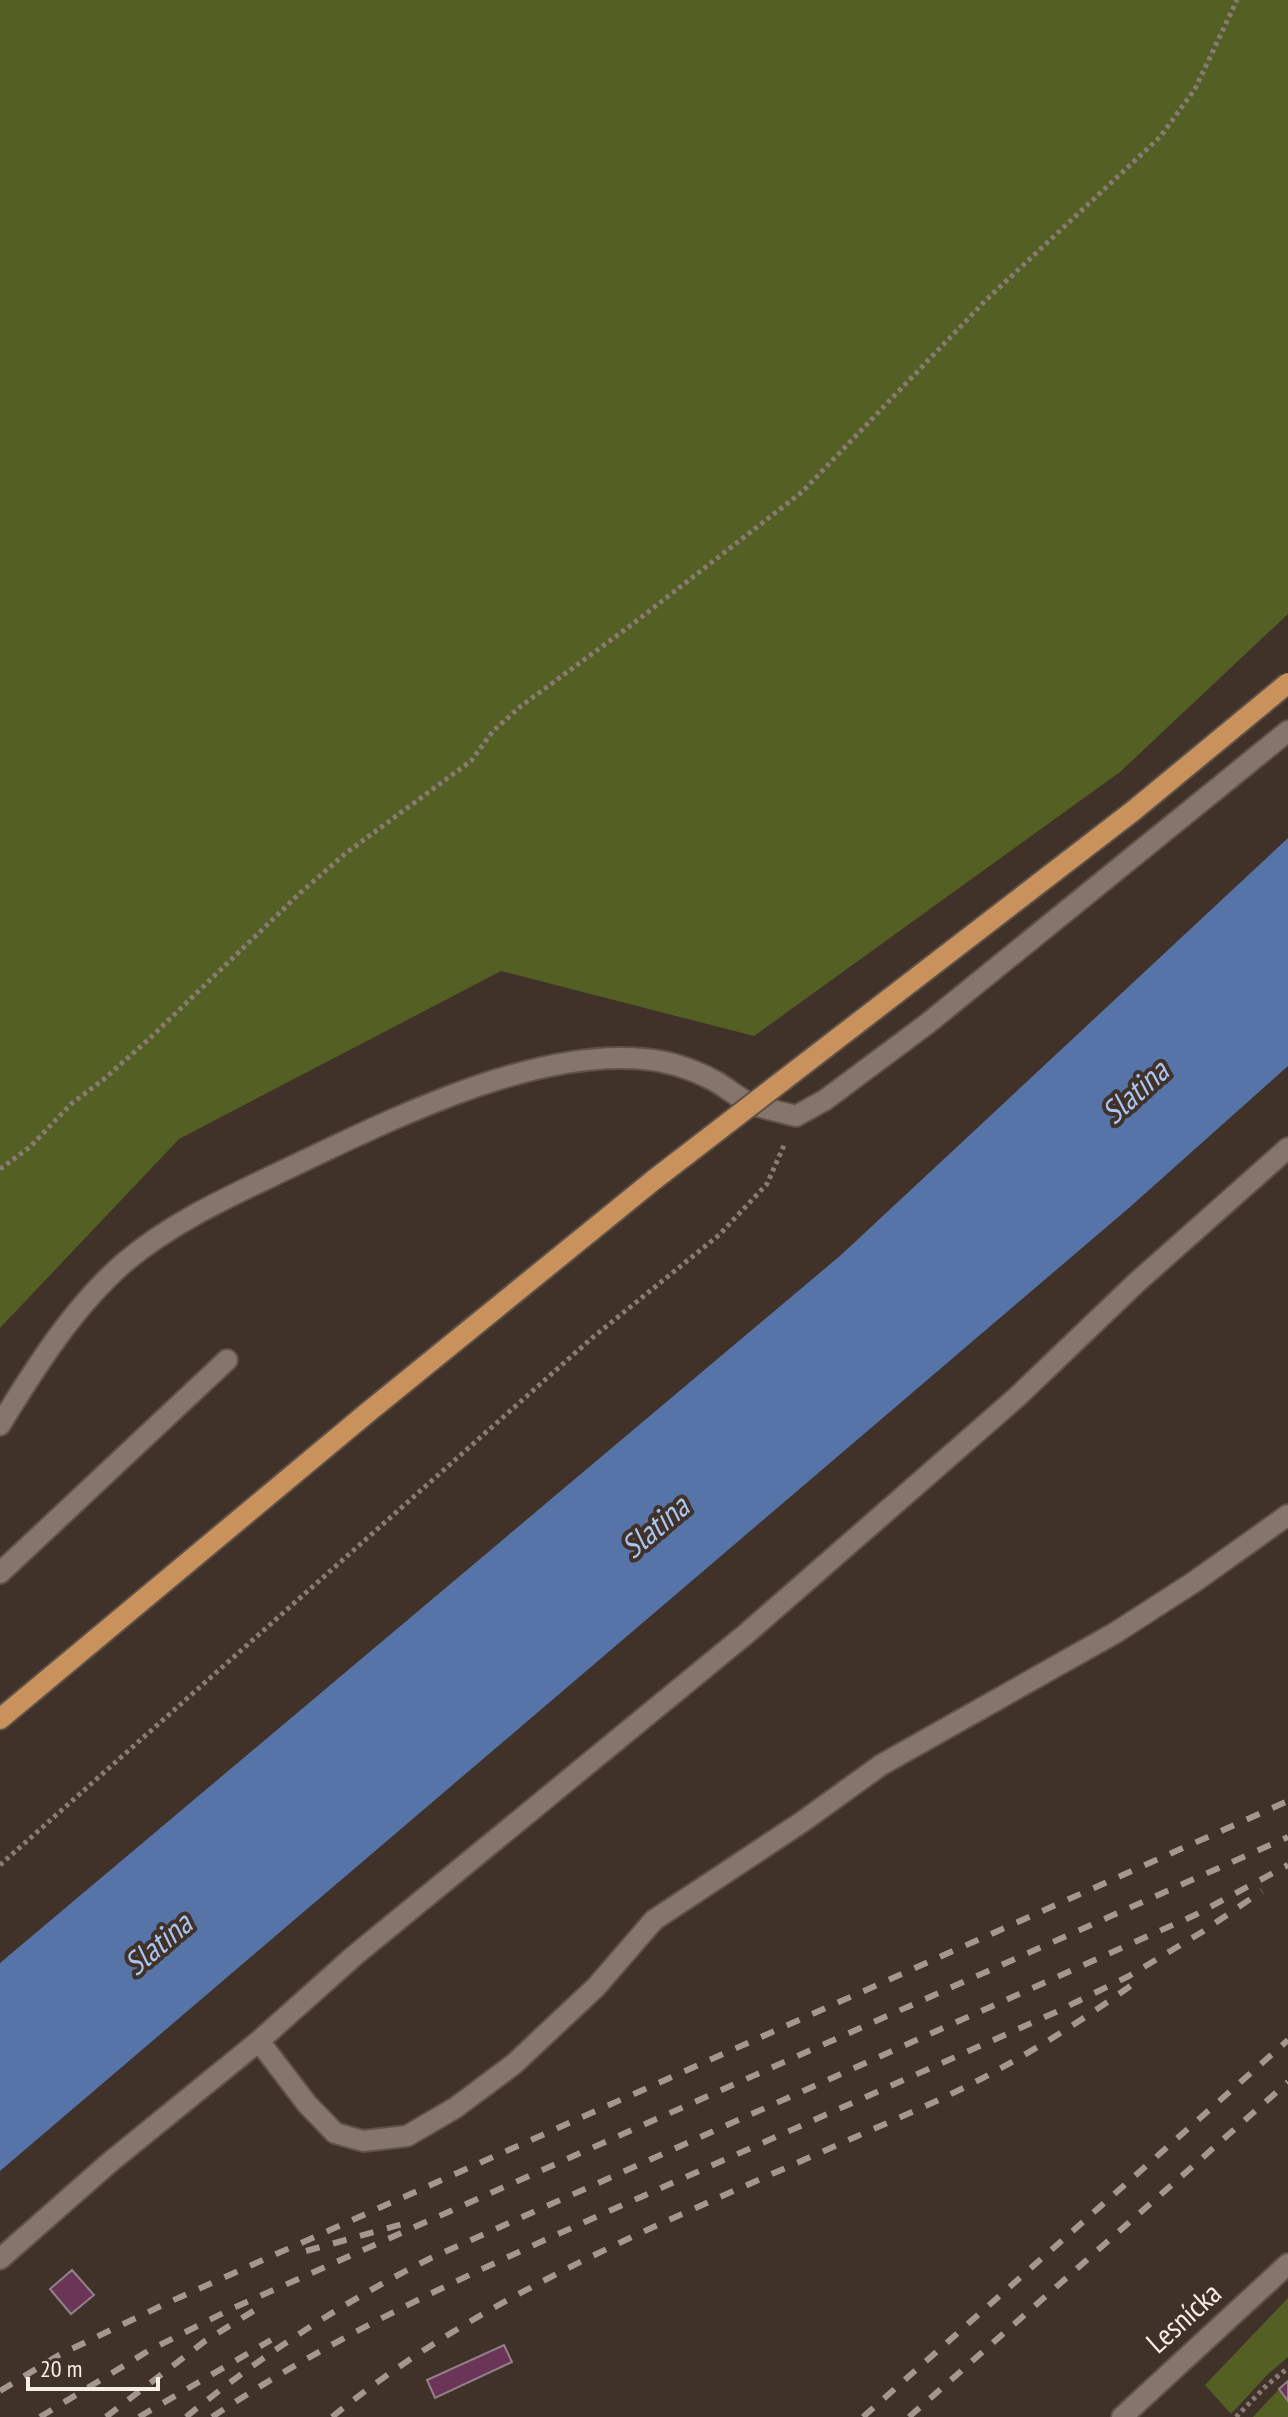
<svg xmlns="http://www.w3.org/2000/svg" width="1288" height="2417" viewBox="0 0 1288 2417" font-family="'PT Sans Narrow',sans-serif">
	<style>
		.green { fill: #545f24 }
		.water { fill: #5674a8 }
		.building { fill: #6a3557; stroke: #92808a; stroke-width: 2 }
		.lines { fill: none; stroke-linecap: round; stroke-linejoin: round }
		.minor-casing { stroke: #5d5149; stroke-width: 24 }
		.major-casing { stroke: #5d5149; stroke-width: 24 }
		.path { stroke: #877b73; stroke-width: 5; stroke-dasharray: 4 4; stroke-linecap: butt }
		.minor { stroke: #86756b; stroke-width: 20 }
		.major { stroke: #c9925c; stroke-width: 20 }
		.rail { stroke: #a3978f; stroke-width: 6; stroke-dasharray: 14 14; stroke-linecap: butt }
		.major-bridge-casing { stroke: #5d5149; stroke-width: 24; stroke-linecap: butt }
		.major-bridge { stroke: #c9925c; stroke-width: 20 }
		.labels { text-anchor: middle; stroke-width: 8; stroke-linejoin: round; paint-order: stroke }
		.street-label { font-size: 30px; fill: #f7eee8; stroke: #403228 }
		.water-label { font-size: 32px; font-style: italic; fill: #aac5f3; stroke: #403228 }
	</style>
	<rect width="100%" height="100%" fill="#403228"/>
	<path class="green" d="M0 0H1288V614L1120 772 754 1036 501 971 179 1139 0 1328Z
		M1288 2298V2357L1268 2374 1231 2414 1205 2385Z
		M1279 2389 1288 2401V2417H1253Z"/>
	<path class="water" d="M1288 838V1066L1130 1207 0 2171V1963L841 1255Z"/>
	<path class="building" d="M72 2270 94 2295 71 2314 50 2289Z
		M504 2345 512 2362 435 2398 427 2380Z
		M1288 2381V2401L1279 2389Z"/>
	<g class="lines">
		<g class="minor-casing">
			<path id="minor" d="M0 1425C35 1368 74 1306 125 1262 175 1220 235 1194 293 1166 392 1119 533 1048 644 1059 668 1061 692 1069 713 1080 726 1087 737 1097 749 1103 764 1109 781 1112 796 1116L825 1100 927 1024 1288 731
				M0 1573 227 1360
				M259 2041 307 2104 335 2133 363 2141 407 2136 455 2108 514 2064 596 1987 654 1920 802 1822 881 1765 1115 1633 1194 1582 1288 1515
				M0 2259 109 2163 259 2041 354 1956 746 1634 1017 1397 1136 1283 1288 1148
				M1122 2417 1288 2264"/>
		</g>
		<g class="major-casing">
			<path id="major" d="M0 1719 367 1413 655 1179"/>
		</g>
		<path class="path" d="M0 1169 30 1147 71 1104 104 1079 149 1039 300 893 346 853 471 761 493 731 521 706 630 626 802 492 987 299 1160 137 1195 89 1237 0
			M0 1865 592 1338 719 1235 767 1184 785 1143
			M1236 2417 1267 2385 1288 2368"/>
		<use href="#minor" class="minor"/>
		<use href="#major" class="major"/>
		<path class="rail" d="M306 2251 403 2224
			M0 2391 59 2355 167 2303 1288 1801
			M40 2417 148 2351 231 2309 1288 1837
			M106 2417 205 2341 263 2305
			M139 2417 271 2340
			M186 2417C262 2355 343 2302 431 2258L1195 1915 1288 1865
			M212 2417C345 2329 480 2269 625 2204 769 2140 913 2076 1056 2012L1129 1976 1202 1932 1262 1891
			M332 2417C484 2293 666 2222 844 2142 893 2120 945 2099 992 2073 1042 2046 1090 2015 1136 1982
			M863 2417 1288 2040
			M909 2417 1288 2082"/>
		<g class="major-bridge-casing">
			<path id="major-bridge" d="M655 1179 1133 811 1288 683"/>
		</g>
		<use href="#major-bridge" class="major-bridge"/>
	</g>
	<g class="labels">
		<g class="street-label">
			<text transform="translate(1184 2318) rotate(-42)" y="10">Lesnícka</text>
		</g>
		<g class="water-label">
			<text transform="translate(1135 1092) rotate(-42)" y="11">Slatina</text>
			<text transform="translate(655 1527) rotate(-40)" y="11">Slatina</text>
			<text transform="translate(158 1944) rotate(-40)" y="11">Slatina</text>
		</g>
	</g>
	<path d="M28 2377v12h130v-12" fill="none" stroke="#f7eee8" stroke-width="4"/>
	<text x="40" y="2377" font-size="24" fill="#f7eee8" stroke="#403228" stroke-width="6" paint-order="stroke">20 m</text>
</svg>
